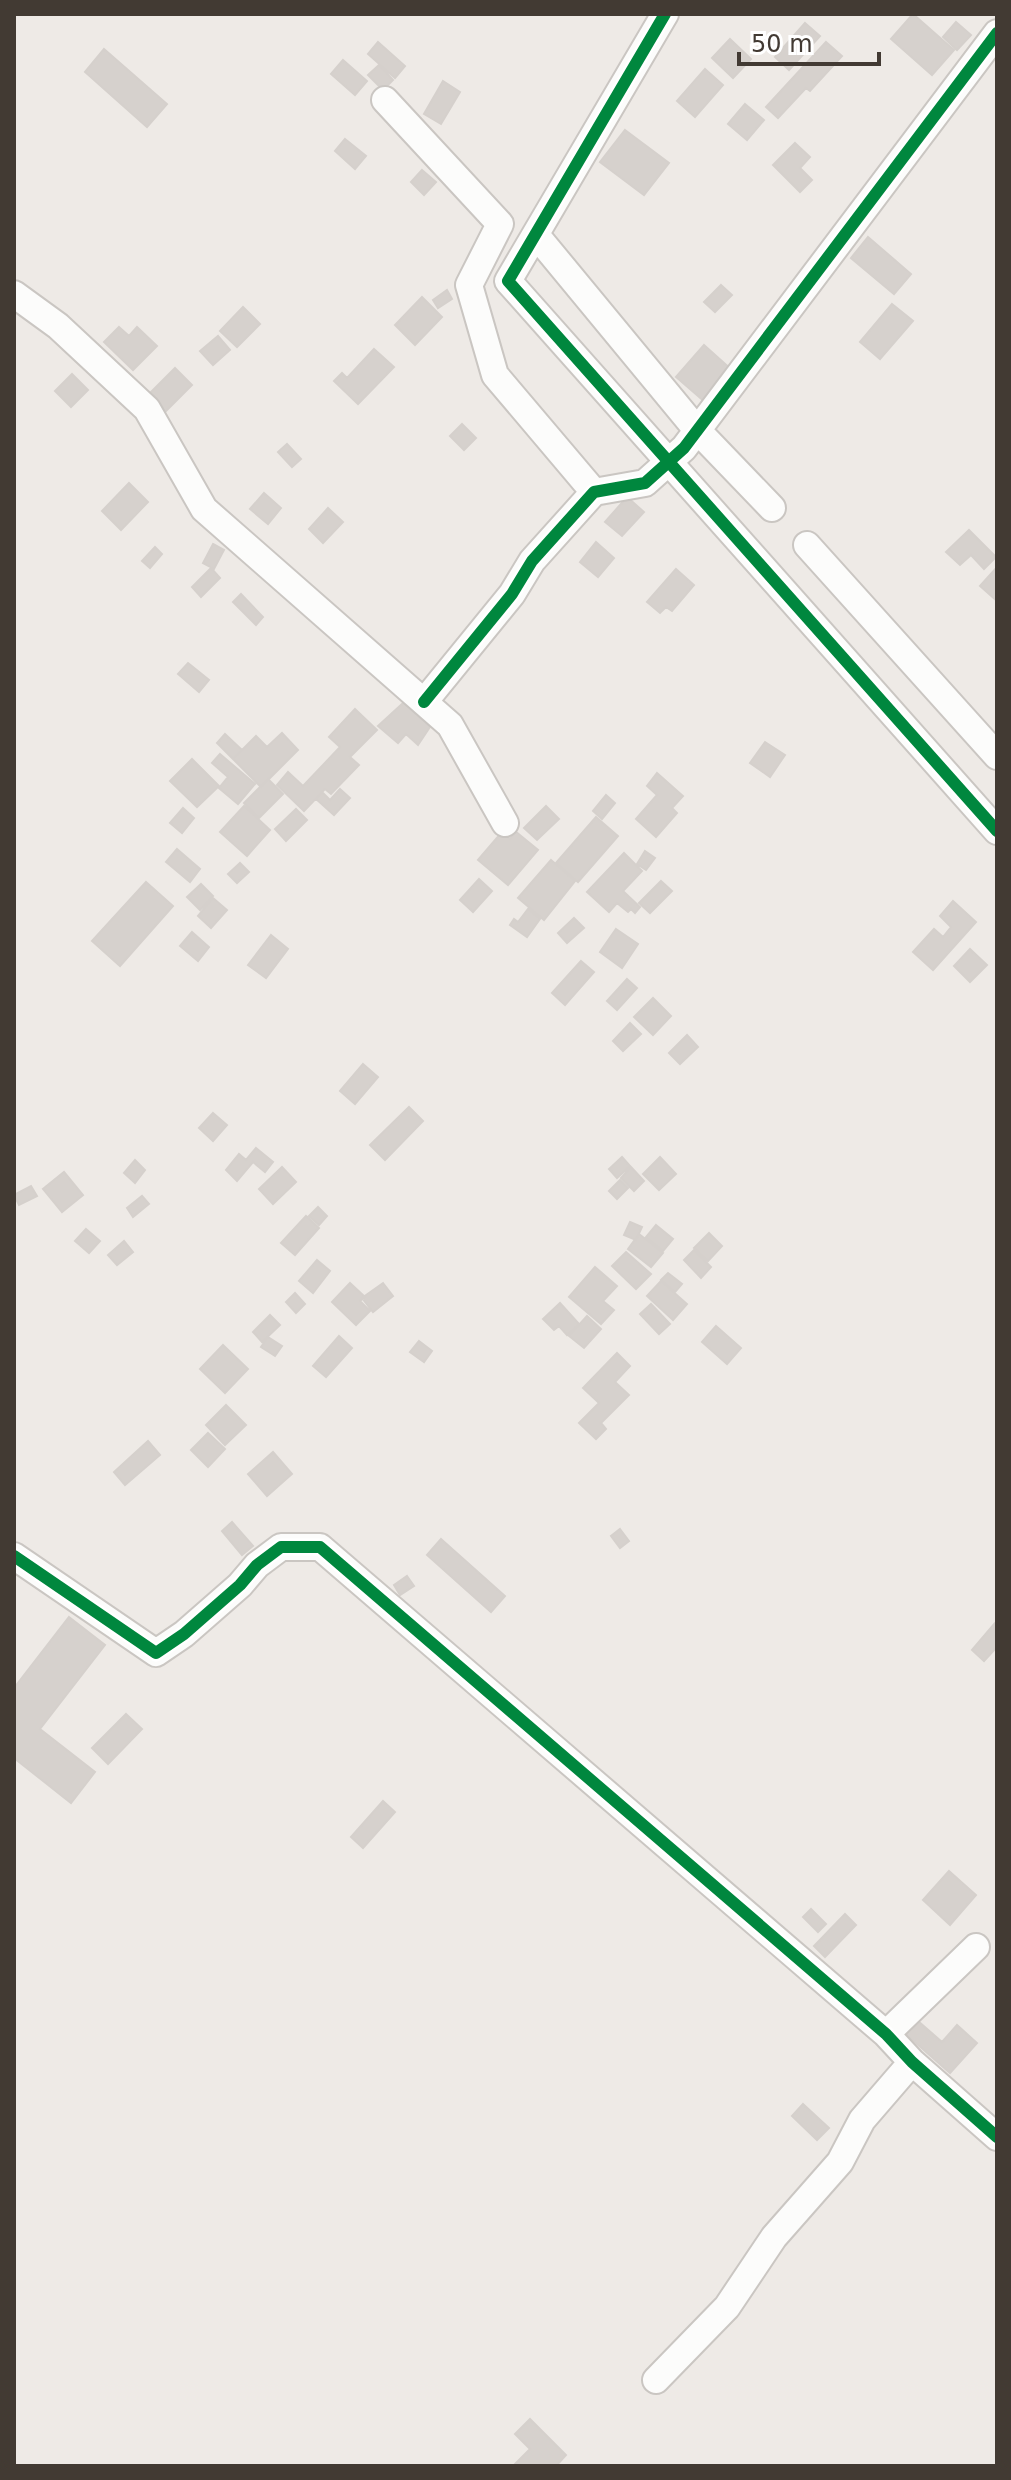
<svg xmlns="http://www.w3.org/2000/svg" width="1011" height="2480" viewBox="0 0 1011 2480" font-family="'DejaVu Sans',sans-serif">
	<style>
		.building { fill: #d6d1cd; stroke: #d5d0cc; stroke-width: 2 }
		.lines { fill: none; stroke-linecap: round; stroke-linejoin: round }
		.minor-casing { stroke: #cac6c2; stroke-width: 30 }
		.minor { stroke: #fcfcfb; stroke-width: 26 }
		.cycleway-casing { stroke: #fff; stroke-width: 17 }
		.cycleway { stroke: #00873e; stroke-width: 12 }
	</style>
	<rect width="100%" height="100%" fill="#eeeae6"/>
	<path class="building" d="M913 14 954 50 932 75 891 39Z
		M956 22 971 35 957 50 943 37Z
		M805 23 820 36 789 70 775 57Z
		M730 39 751 59 733 78 712 58Z
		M378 42 405 66 395 78 368 54Z
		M826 42 842 56 810 91 806 88 778 118 766 107Z
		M104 49 167 104 147 127 85 72Z
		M343 60 367 81 355 95 331 74Z
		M379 65 393 80 383 90 368 75Z
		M705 69 723 85 695 117 677 101Z
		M443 81 460 92 441 124 424 114Z
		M745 104 764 120 747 140 728 124Z
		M625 130 669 163 644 195 600 162Z
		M345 139 366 156 355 169 335 151Z
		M795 143 810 157 800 168 812 180 800 192 773 165Z
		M422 170 436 182 424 195 411 182Z
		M868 237 911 274 894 294 851 258Z
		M721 285 732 295 715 312 704 302Z
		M447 290 452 299 438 308 433 300Z
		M422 297 442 317 415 345 395 325Z
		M892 304 913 321 880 359 860 342Z
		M243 307 260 324 237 347 220 331Z
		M119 327 129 336 137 327 157 346 133 370 104 342Z
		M218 336 230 350 213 365 200 351Z
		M704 345 732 370 705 402 676 377Z
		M374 349 394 367 358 404 334 381 342 373 347 378Z
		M175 368 192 385 156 421 139 404Z
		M72 374 88 390 71 407 55 391Z
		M462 424 476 438 464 450 450 436Z
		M287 444 301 459 292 467 278 452Z
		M129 483 148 502 121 530 102 511Z
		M264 493 281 508 268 524 250 509Z
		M627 497 644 512 622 536 605 522Z
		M328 508 343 522 323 543 309 529Z
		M969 530 996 557 984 569 971 555 960 565 946 552Z
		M596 542 614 558 598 577 580 562Z
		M213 544 224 550 214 569 203 563Z
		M155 547 162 554 150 568 142 561Z
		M997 567V601L980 586Z
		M211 568 220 578 201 597 192 587Z
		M676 569 694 585 672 611 666 607 660 613 647 602Z
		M241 594 263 617 256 625 233 602Z
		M188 663 209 680 199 692 178 674Z
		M404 702 430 727 418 745 406 734 398 743 378 726Z
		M355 709 377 730 350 757 359 765 331 794 325 789 304 811 277 785 288 772 303 786 340 747 329 737Z
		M282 733 298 750 261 787 233 759 256 736 267 747Z
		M225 734 242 750 233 759 217 743Z
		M765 742 785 755 770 777 750 763Z
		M220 754 255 784 238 804 219 788 228 777 212 763Z
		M192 759 219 786 197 807 170 781Z
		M657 773 683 796 672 808 677 813 656 837 636 819 657 795 647 786Z
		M268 779 283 794 259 818 244 803Z
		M340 789 350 798 334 815 316 799 322 792 330 800Z
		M606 795 615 803 602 819 593 811Z
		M244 806 270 830 247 856 220 832Z
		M546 806 559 819 537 840 524 828Z
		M183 808 194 818 182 833 170 823Z
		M296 809 307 820 286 841 275 829Z
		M596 817 618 836 578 882 556 863Z
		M502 832 510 839 516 832 538 850 508 885 478 860Z
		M177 849 200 869 190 882 166 862Z
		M645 851 655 858 646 870 637 864Z
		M624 853 642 871 623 891 640 907 635 913 631 909 628 912 617 903 609 912 587 892Z
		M551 860 575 881 544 920 518 898Z
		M240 863 249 872 237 883 228 874Z
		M479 879 492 891 473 912 460 900Z
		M661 881 672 891 650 913 639 903Z
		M146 882 173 906 120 966 92 941Z
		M201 884 213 896 200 910 187 897Z
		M213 898 227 910 211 928 198 916Z
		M953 901 976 922 933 970 913 952 934 929 943 937 951 927 940 916Z
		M528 909 540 919 527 937 510 925 514 919 518 922Z
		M574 918 584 928 567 943 558 933Z
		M616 929 638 944 622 968 600 952Z
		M192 932 209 947 198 961 180 946Z
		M271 935 288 949 266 978 248 965Z
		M970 949 987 965 970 982 954 966Z
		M581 961 594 972 565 1005 552 993Z
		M627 979 637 988 617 1010 607 1001Z
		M653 998 671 1016 653 1035 634 1017Z
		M630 1023 641 1034 623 1051 613 1041Z
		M687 1035 698 1047 680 1064 669 1053Z
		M363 1064 378 1077 355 1104 340 1091Z
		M409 1107 423 1121 385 1160 370 1145Z
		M213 1113 227 1125 213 1141 199 1128Z
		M256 1148 273 1162 265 1172 253 1162 237 1181 226 1170 239 1154 246 1160Z
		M622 1157 630 1166 617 1178 609 1169Z
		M660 1157 676 1174 659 1190 643 1174Z
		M135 1160 145 1170 135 1183 124 1173Z
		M282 1167 296 1182 273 1204 259 1189Z
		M631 1167 644 1181 634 1191 621 1178Z
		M64 1172 83 1195 62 1212 43 1189Z
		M620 1180 628 1188 617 1199 609 1191Z
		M31 1186 37 1196 19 1205 14 1195Z
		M142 1196 149 1204 133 1217 127 1208Z
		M318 1207 327 1216 319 1225 309 1216Z
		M306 1216 319 1228 295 1255 281 1243Z
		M630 1222 642 1227 636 1240 624 1235Z
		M656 1225 673 1239 663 1251 646 1237Z
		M86 1229 100 1241 89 1253 75 1241Z
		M709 1233 722 1246 708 1261 694 1248Z
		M639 1234 663 1253 651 1267 628 1249Z
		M124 1241 133 1252 117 1265 108 1255Z
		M694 1250 711 1267 701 1278 684 1260Z
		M626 1252 651 1274 636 1289 612 1266Z
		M317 1260 330 1271 313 1293 299 1281Z
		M595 1267 617 1286 603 1301 614 1310 601 1324 569 1297Z
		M668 1273 682 1284 675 1292 661 1280Z
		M661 1281 687 1304 673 1320 647 1296Z
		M350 1283 365 1297 360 1301 370 1311 356 1325 332 1302Z
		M383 1283 393 1296 373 1312 362 1298Z
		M295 1293 305 1304 296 1313 286 1302Z
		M560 1303 579 1324 567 1335 559 1326 554 1330 543 1319Z
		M651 1304 670 1324 659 1334 640 1314Z
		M270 1315 280 1325 262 1342 253 1332Z
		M587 1316 601 1329 584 1348 569 1336Z
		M716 1326 741 1348 727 1364 702 1342Z
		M339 1336 352 1348 326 1377 313 1366Z
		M268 1337 282 1346 275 1356 261 1347Z
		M419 1341 432 1351 424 1362 410 1352Z
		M223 1345 248 1369 225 1393 200 1369Z
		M617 1353 630 1366 615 1382 629 1395 601 1423 606 1429 596 1439 579 1423 599 1403 583 1388Z
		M226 1405 246 1425 225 1445 206 1425Z
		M208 1433 225 1449 208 1467 191 1450Z
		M148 1441 160 1455 125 1485 114 1472Z
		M273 1452 292 1474 267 1496 248 1474Z
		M232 1522 253 1546 242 1555 222 1531Z
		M620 1529 629 1541 620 1548 611 1536Z
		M441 1539 505 1596 491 1612 427 1555Z
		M407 1576 414 1586 400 1595 394 1585Z
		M69 1617 105 1645 40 1729 95 1772 71 1803 14 1758V1688Z
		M994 1624 997 1647 984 1661 972 1650Z
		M126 1714 142 1729 108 1764 92 1748Z
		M383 1801 395 1812 363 1848 351 1837Z
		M949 1871 976 1895 950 1925 923 1900Z
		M811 1909 826 1924 818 1932 803 1917Z
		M845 1914 856 1925 825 1957 814 1946Z
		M910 2014 942 2042 957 2025 977 2043 950 2073 899 2028Z
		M803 2104 829 2128 817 2140 792 2116Z
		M530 2419 566 2455 556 2466H513L530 2449 515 2434Z"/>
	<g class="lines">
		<g class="minor-casing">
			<path id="minor" d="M665 14 508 281 997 831
				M385 100 500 224 469 285 495 375 594 492
				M536 235 697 430 772 508
				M14 294 58 326 147 409 204 509 450 725 505 823
				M807 545 997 756
				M424 702 512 594 532 561 594 492 645 483 684 448 997 33
				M14 1556 156 1653 184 1634 240 1585 257 1565 281 1547H320L886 2034 912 2062 997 2137
				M886 2034 976 1947
				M656 2380 727 2307 774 2237 840 2162 862 2120 912 2062"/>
		</g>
		<use href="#minor" class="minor"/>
		<g class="cycleway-casing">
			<path id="cycleway" d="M665 14 508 281 997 831
				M424 702 512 594 532 561 594 492 645 483 684 448 997 33
				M14 1556 156 1653 184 1634 240 1585 257 1565 281 1547H320L886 2034 912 2062 997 2137"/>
		</g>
		<use href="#cycleway" class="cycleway"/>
	</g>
	<rect width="1011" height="2480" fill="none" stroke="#423a33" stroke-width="32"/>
	<path d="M739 52v12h140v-12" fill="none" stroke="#423a33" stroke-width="4"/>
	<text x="751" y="52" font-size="24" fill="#423a33" stroke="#ffffff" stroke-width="6" paint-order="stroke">50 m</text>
</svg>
